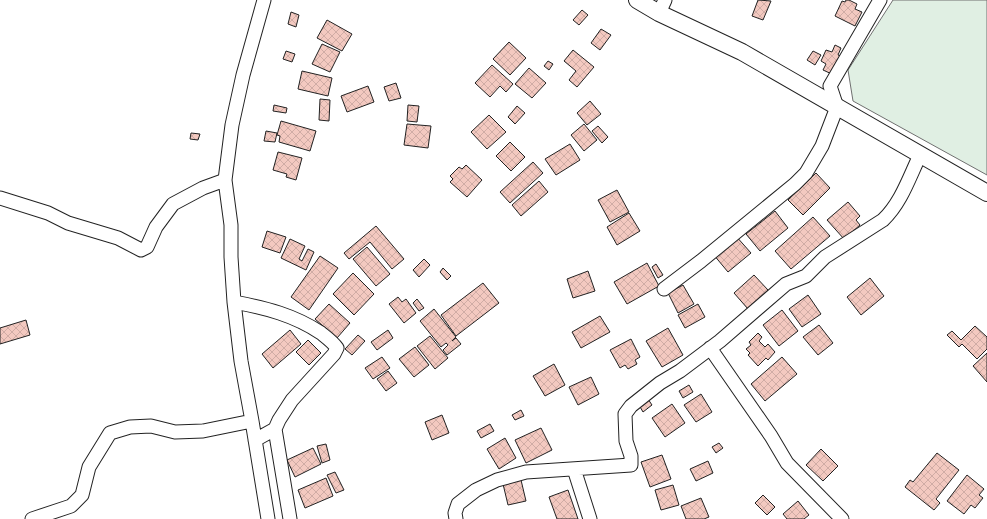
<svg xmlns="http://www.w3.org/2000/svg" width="987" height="519" viewBox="0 0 987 519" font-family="'Golos Text',sans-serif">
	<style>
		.green { fill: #e0efe3; stroke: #6f6f6f }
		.building { fill: url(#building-cross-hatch); stroke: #222 }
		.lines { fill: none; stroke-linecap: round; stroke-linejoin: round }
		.minor-casing { stroke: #222; stroke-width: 15 }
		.major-casing { stroke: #222; stroke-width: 18 }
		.minor { stroke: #fff; stroke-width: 13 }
		.major { stroke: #fff; stroke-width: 16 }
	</style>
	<defs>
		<pattern id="building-cross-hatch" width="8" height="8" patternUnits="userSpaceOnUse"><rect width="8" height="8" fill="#f3c9c0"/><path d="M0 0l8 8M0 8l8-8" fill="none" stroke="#d0aca5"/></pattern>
	</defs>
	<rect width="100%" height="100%" fill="#fff"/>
	<path class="green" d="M893 0H987V175L853 101 848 70Z"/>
	<path class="building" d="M758 0 771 1 763 20 752 16Z
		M846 0H849L857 4 855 9 862 12 855 26 835 16 842 1 845 2Z
		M582 10 588 15 579 25 573 20Z
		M291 12 299 15 296 27 288 24Z
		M327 20 352 34 342 51 317 38Z
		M601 29 611 35 600 50 591 43Z
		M509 42 526 58 510 75 493 59Z
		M322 44 340 52 330 72 312 64Z
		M835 45 841 48 838 55 843 57 834 75 823 70 826 64 821 61 826 50 832 52Z
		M573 50 594 67 577 87 569 80 576 71 564 61Z
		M286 51 295 54 292 62 283 59Z
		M813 51 821 55 815 65 807 60Z
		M548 61 553 64 549 70 544 66Z
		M492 65 513 84 506 92 500 86 490 97 475 83Z
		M529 68 546 83 532 98 515 84Z
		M302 71 332 78 328 96 298 89Z
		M396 83 401 98 389 101 384 87Z
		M368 86 374 102 347 112 341 96Z
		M320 99 330 100 329 121 319 120Z
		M590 101 601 114 587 125 577 113Z
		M274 105 287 108 286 113 273 111Z
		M408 105 419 106 417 122 407 121Z
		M517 106 525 113 515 124 508 117Z
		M489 115 506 132 487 149 471 132Z
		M281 121 316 131 310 151 279 142 280 136 277 135Z
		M407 124 431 126 428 148 404 145Z
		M584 124 597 140 584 151 571 135Z
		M598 126 608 137 602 143 592 131Z
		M266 131 277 133 275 142 264 141Z
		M191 133 200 134 198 140 190 139Z
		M510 142 525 157 511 171 496 156Z
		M570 144 580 160 556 175 545 159Z
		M278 152 302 158 296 180 286 177 287 174 273 170Z
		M533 162 543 173 510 203 500 192Z
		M466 165 482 180 467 197 450 182 453 179 450 176 459 167 462 169Z
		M816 173 830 188 803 215 788 200Z
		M539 181 548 192 521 216 512 205Z
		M617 190 629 212 610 222 598 200Z
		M848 202 860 216 856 220 860 225 844 239 827 220Z
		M775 211 788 228 760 251 746 234Z
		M629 213 640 231 617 245 607 227Z
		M813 217 830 236 791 269 775 251Z
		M376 226 404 259 392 269 370 242 349 259 344 253Z
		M267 231 286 237 280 253 262 247Z
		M735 235 751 253 728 272 713 254Z
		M290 239 305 246 299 259 302 261 308 249 314 252 306 270 281 258Z
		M367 247 390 274 376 286 353 259Z
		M320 256 338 268 309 310 291 297Z
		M424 259 430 265 419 277 413 270Z
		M647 263 659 286 627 304 614 282Z
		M656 264 663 275 658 278 652 267Z
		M443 268 451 276 447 280 440 272Z
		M588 271 595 291 573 298 567 279Z
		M353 273 374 294 354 315 333 294Z
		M754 275 768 290 748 309 734 293Z
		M870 278 884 296 861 315 847 297Z
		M483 283 499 303 456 336 441 315Z
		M683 285 694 304 678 313 668 293Z
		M808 295 821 314 802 327 789 309Z
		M398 297 402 302 406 299 416 313 404 323 389 304Z
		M417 299 424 308 419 311 413 303Z
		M329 304 350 323 337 338 315 319Z
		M698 304 705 317 685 328 678 315Z
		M434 309 456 337 452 341 456 338 461 344 447 355 443 350 448 345 446 343 441 347 420 321Z
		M782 310 798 331 779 346 763 325Z
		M600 316 610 332 581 348 572 332Z
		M26 320 30 335 0 344V328Z
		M819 325 833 343 818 355 803 337Z
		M975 326 987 337V349L977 359 962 344 959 347 947 335 952 331 961 340Z
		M668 328 683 355 662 367 646 341Z
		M290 330 301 344 273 368 262 354Z
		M388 330 393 338 377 350 371 342Z
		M758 333 762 337 759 341 765 347 768 344 775 352 768 360 766 358 758 366 748 355 750 353 746 349 751 345 749 342Z
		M358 335 365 341 352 355 345 349Z
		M430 336 448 358 435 369 417 346Z
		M631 339 640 357 635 360 637 364 628 369 625 365 620 368 610 350Z
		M308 340 321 353 309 365 296 352Z
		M415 347 429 365 414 377 399 359Z
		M987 353V382L973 366Z
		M382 357 390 368 373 379 365 368Z
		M782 357 797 374 765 401 751 384Z
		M554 364 565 385 545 396 533 376Z
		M388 371 397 383 386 391 377 379Z
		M591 377 599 394 578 405 569 387Z
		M689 385 693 392 683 398 679 391Z
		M701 394 712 412 696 422 684 405Z
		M648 399 652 405 643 412 639 405Z
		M672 404 685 423 665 437 652 418Z
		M521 410 524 416 515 420 512 415Z
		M442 415 449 433 432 440 425 422Z
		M490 424 494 431 481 438 477 431Z
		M541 428 552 450 526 463 515 440Z
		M505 438 516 458 499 469 487 449Z
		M719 443 723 448 716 453 712 447Z
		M326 444 330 460 322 463 317 446Z
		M313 448 321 464 295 477 287 460Z
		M821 449 838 466 823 481 806 465Z
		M937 453 959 470 936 499 940 503 934 510 905 487 910 480 913 482Z
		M662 455 671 479 650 487 641 462Z
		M708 461 713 473 696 481 690 469Z
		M335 472 344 490 336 493 327 475Z
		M967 475 984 489 979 495 983 498 975 508 971 505 964 514 947 501Z
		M326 478 333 496 305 508 298 490Z
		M521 480 526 501 508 505 503 484Z
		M673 485 679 505 661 510 655 490Z
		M568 490 578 519H557L549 497Z
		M763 495 775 507 767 515 755 503Z
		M701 498 709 517 704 519H686L681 506Z
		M798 501 809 515 804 519H787L783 514Z"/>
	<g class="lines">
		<g class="minor-casing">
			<path id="minor" d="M264 0 243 75 232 125 225 180 231 225V257L234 302 241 361 252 421 268 519
				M659 13 665 0
				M0 198 48 213 68 223 118 238 141 250 147 247 156 227 173 204 203 188 225 180
				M664 289 701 261 795 184 806 173 822 146 837 107 830 86 880 0
				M234 302C266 308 294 315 321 333 326 337 333 342 337 348L334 354 292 400 279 420 275 429 255 440
				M710 348 771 436 787 463 842 519
				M275 429 290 519
				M574 469 590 519
				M32 519 71 506 82 495 89 467 110 433 130 427 151 426 175 432 203 431 252 421
				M456 519 455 513 458 504 476 490 497 480 526 472 631 465V456L626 441 625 414 631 406 660 383 680 371 720 341 786 284 806 276 825 257 883 220C901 203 909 178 920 155"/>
		</g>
		<g class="major-casing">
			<path id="major" d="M637 0 659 13 742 52 987 193"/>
		</g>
		<use href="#minor" class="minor"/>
		<use href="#major" class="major"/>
	</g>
</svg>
